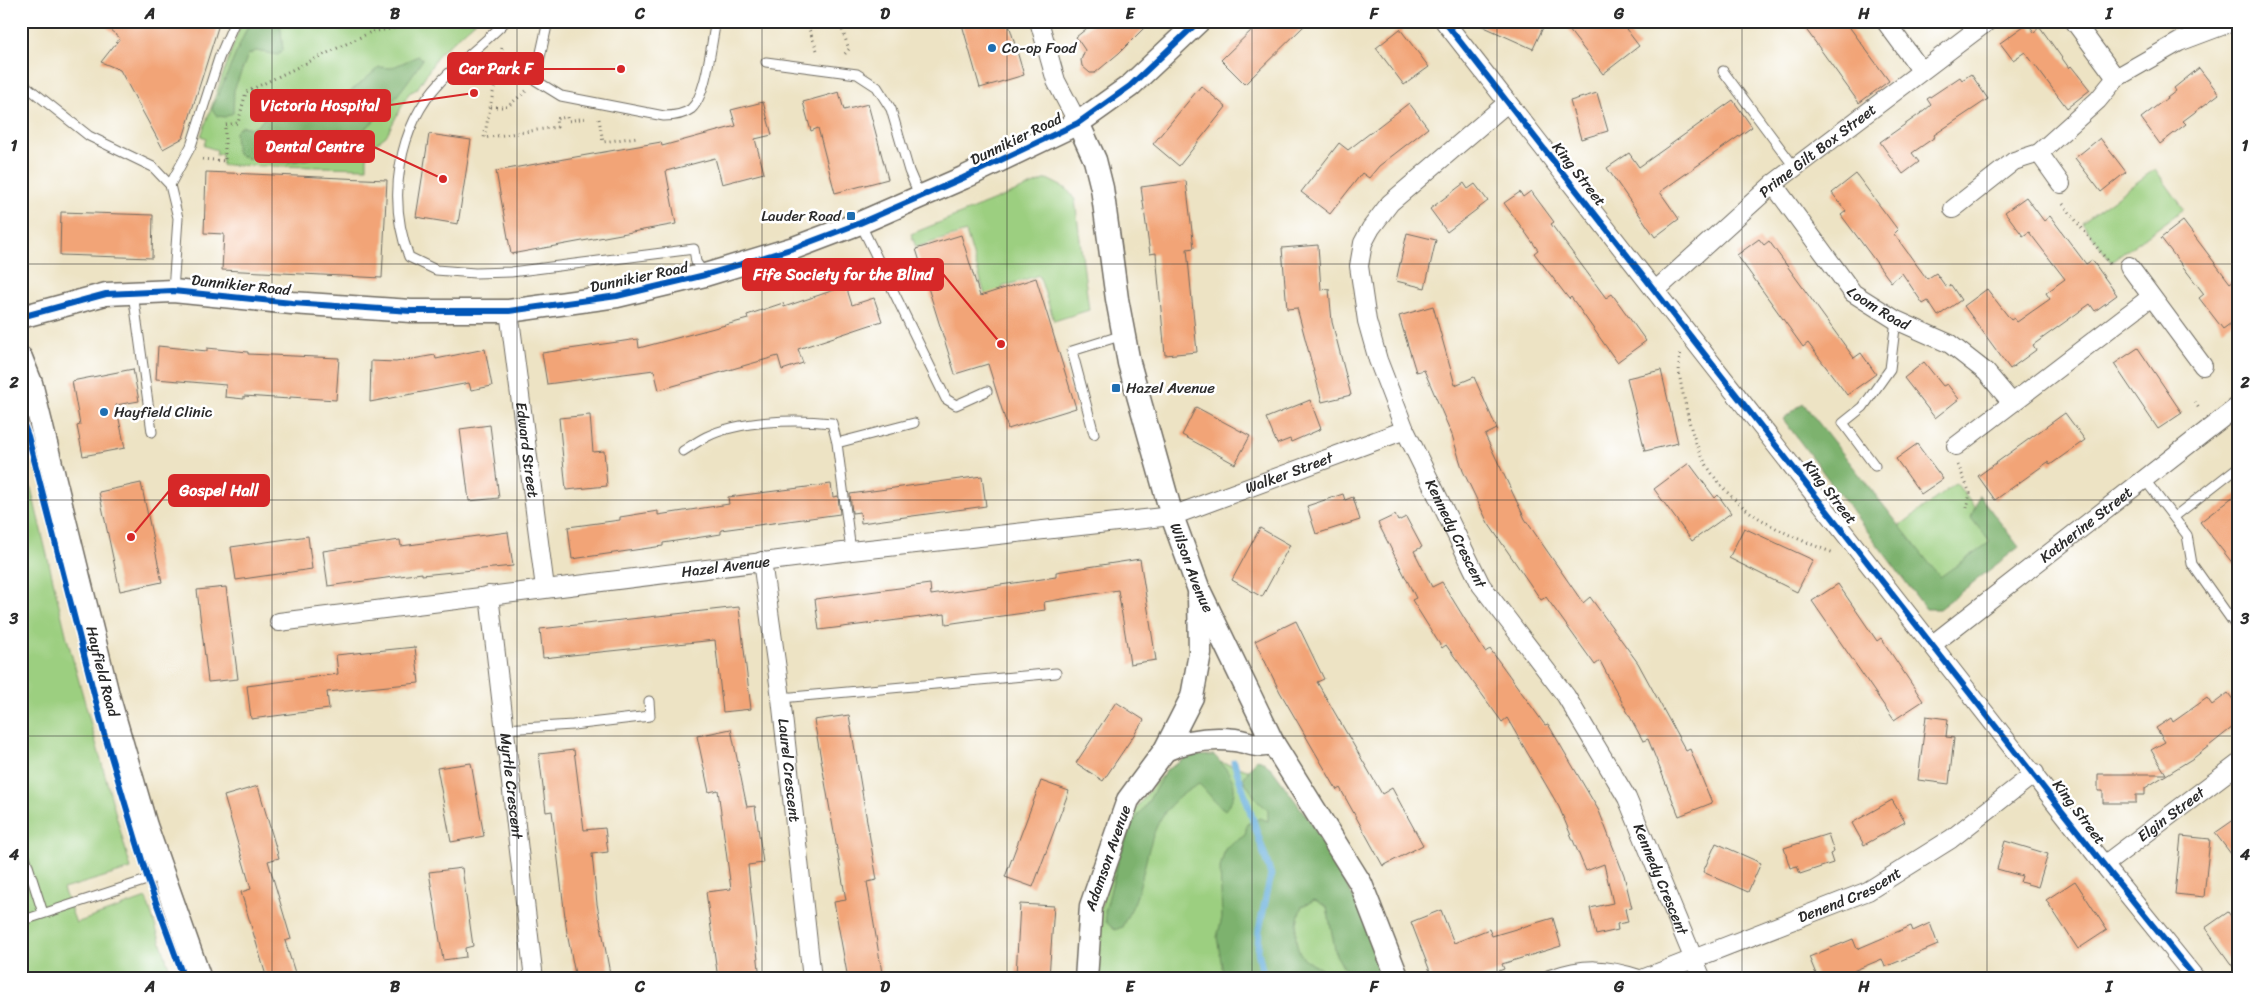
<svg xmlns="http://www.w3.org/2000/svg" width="2259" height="1000" viewBox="0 0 2259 1000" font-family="Sriracha,sans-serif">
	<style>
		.green { fill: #9ccf80; stroke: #647d56 }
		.forest { fill: #7db26e; stroke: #546e4c }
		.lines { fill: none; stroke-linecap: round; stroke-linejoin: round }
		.stream { stroke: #62acda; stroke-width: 7 }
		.building { fill: #f2a477 }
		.service-casing { stroke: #6f6b61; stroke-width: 11 }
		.minor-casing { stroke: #6f6b61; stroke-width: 20 }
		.tertiary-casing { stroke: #6f6b61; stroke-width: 25 }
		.path { stroke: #6f6b61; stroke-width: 3; stroke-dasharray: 1 4; stroke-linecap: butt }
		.service { stroke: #fff; stroke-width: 9 }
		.minor { stroke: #fff; stroke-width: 18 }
		.tertiary { stroke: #fff; stroke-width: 22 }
		.cycleway-casing { stroke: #fff; stroke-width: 9 }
		.cycleway { stroke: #0057b8; stroke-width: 6 }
		.grid { fill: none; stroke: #2b2b2b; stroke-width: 1; stroke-opacity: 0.55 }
		.poi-dot { fill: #1f6fb2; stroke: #fff; stroke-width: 2 }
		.labels { text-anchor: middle; stroke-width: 5; stroke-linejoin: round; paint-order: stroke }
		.poi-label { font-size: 15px; fill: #2b2b2b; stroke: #fff; text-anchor: start }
		.street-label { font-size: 15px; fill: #2b2b2b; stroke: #fff }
		.leader { fill: none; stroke: #d62828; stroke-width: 2 }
		.callout-dot { fill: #d62828; stroke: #fff; stroke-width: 2 }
		.callout { fill: #d62828; stroke: #d62828; stroke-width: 2 }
		.callout-label { font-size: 16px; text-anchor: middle; font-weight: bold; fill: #fff }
		.neatline { fill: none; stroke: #2b2b2b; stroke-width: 2 }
		.grid-label { font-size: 16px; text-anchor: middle; font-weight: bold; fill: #2b2b2b }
	</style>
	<rect width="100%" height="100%" fill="#fff"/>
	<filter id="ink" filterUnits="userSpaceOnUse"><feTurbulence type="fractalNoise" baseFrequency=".02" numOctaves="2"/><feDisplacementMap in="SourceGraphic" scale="10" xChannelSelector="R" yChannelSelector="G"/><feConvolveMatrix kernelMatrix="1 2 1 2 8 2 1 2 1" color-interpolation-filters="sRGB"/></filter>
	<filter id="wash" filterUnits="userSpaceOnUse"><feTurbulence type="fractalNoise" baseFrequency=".0096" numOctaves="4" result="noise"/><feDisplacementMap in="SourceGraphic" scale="20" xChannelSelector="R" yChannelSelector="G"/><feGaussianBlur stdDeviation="1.12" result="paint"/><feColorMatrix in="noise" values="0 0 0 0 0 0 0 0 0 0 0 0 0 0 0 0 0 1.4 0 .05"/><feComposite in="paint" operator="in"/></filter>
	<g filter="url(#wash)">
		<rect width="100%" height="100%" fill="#ede3c4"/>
		<path class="green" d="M242 21H476L439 54 417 89 409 93 386 136 367 150V168L222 165V154L216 155 217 150 204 146 206 138 201 136Z
			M2155 169 2184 209 2111 262 2082 222Z
			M1047 179 1067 189 1075 200 1089 310 1054 321 1039 275 1002 287 1011 315 993 321 966 232 916 247 911 234Z
			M21 447 67 638 131 869 63 889 76 923 146 898 173 979H21Z
			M1956 483 2004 546 1941 594 1893 531Z
			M1205 758 1251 771 1380 979H1098L1100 909 1130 816 1160 777Z"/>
		<path class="forest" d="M250 21H280L283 50 278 55 256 51 248 55 234 90 233 113 225 117 217 116 212 109Z
			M418 56 423 59C381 125 324 182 240 156L236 149 235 132 241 126 254 128C265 121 268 110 278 101 284 106 293 115 301 116 321 118 364 81 379 67L391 68Z
			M1803 403 1940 577 1990 542 1971 518 1979 495 2019 547 1939 609H1926L1783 419Z
			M1214 755C1230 773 1244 787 1225 810 1212 801 1210 794 1199 784 1148 811 1152 847 1137 895 1134 906 1127 916 1122 927L1115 930 1106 922 1105 912 1118 862 1132 824 1148 802 1166 770 1190 756Z
			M1256 759 1261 760 1272 769 1310 821 1366 920 1389 979H1351L1336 955 1327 907 1315 900 1302 906C1296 921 1291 945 1304 958 1310 963 1318 967 1325 971L1326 979H1224L1217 937 1222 918 1220 868 1225 849 1245 835 1247 824 1260 818 1268 821V810L1256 799 1243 779Z"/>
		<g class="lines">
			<path class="stream" d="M1234 762 1271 875 1259 930 1258 951 1264 979"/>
		</g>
		<g id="blocks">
			<path class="building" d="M99 21H220L183 138 163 149 120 70 101 62 120 38Z
				M961 21H1008L1024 75 980 88Z
				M1096 21H1151L1119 53 1095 73H1090L1082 66 1081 60 1085 50 1076 37Z
				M1261 21H1309L1245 84 1221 60Z
				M1471 21H1546L1533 49Z
				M1562 21H1620L1639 46 1603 74Z
				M1800 21H1845L1889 81 1859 103Z
				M2028 23 2034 32 2040 27 2069 68 2071 66 2090 90 2067 108 2025 52 2013 60 2000 43Z
				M1400 29 1429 67 1404 85 1376 48Z
				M2199 68 2219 94 2183 121 2186 124 2160 144 2141 118 2176 91 2174 88Z
				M1971 74 1988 99 1934 135 1935 137 1912 153 1919 162 1903 174 1880 142 1924 111 1931 105 1927 99 1960 77 1962 80Z
				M1201 86 1226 107 1179 166 1153 144Z
				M839 92 844 110 868 104 888 179 835 193 818 128 811 131 803 102Z
				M1597 93 1608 131 1581 139 1570 101Z
				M1733 100 1752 127 1660 192 1679 219 1655 237 1607 168 1629 153 1639 167Z
				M763 102 772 135 755 139 764 173 722 184 715 158 666 171 676 224 511 254 496 171 661 142 662 146 736 126 731 110Z
				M1409 103 1428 128 1379 166 1369 178 1362 173 1330 214 1301 192 1339 143 1348 150Z
				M429 134 471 140 458 224 416 217Z
				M2100 138 2126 172 2101 192 2075 158Z
				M206 172 387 180 382 278 222 270 224 234 204 233Z
				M1856 174 1898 230 1894 234 1927 279 1936 273 1946 287 1951 285 1961 300 1938 316 1928 301 1923 304 1902 273 1891 282 1841 215 1846 211 1832 193Z
				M1186 181 1194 248 1187 249 1197 352 1165 355 1156 253 1150 254 1141 187Z
				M1464 183 1468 189 1475 184 1488 201 1447 232 1430 209Z
				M1531 191 1554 222 1551 224 1606 298 1612 294 1646 341 1617 362 1571 297 1569 299 1534 253 1538 250 1504 203 1520 192 1523 197Z
				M2026 197 2044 221 2050 216 2086 264 2092 260 2117 295 2095 311 2090 304 2033 345 2036 350 2010 369 1964 306 1987 289 2011 320 2014 318 2017 322 2050 299 2046 293 2065 279 2029 232 2023 236 2005 212Z
				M61 212 153 215 152 258 60 255Z
				M2183 221 2230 283 2238 277V318L2223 329 2199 298 2204 294 2161 238Z
				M1407 233 1436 240 1425 288 1396 281Z
				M961 235 980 296 1036 278 1076 408 1008 429 988 364 955 374 916 249Z
				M1759 239 1764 245 1769 241 1854 358 1861 353 1876 374 1847 395 1808 343 1803 347 1737 255Z
				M1318 245 1321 290 1329 289 1332 322 1351 395 1322 402 1297 308 1287 309 1282 248Z
				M846 286 852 305 874 298 882 321 798 349 803 363 782 370 778 356 659 390 654 370 547 384 542 353 638 339 639 348 748 319 747 315 783 303 784 307Z
				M1433 306 1455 385 1474 377 1497 429 1485 435 1525 519 1583 603 1590 597 1638 663 1686 751 1690 749 1712 803 1679 816 1648 739 1643 741 1600 661 1595 665 1546 597 1541 600 1488 523 1463 471 1452 435 1424 370 1416 372 1399 316Z
				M158 346 207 351V348L248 352V354L339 358 336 400 290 397V399L244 396V399L225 397 226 385 156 379Z
				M2138 348 2182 413 2158 429 2114 364Z
				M485 349 492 386 471 390 469 383 370 402 371 361 396 362 435 355 436 359Z
				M1924 362 1943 386 1947 384 1959 399 1935 418 1904 378Z
				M133 369 139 401 116 405 125 448 83 456 77 426 80 425 72 381Z
				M1661 370 1678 443 1645 451 1627 378Z
				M1310 400 1321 429 1291 442 1290 439 1277 444 1266 418Z
				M1196 407 1250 436 1235 464 1182 435Z
				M2065 413 2085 440 2050 465 2048 462 1995 500 1978 476Z
				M590 415 593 452 604 451 607 486 566 490 559 418Z
				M490 425 499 498 469 501 460 429Z
				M1917 444 1943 479 1921 494 1896 459Z
				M1689 463 1715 498 1718 495 1731 513 1692 541 1654 489Z
				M982 476 986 506 861 523 860 512 852 513 850 494Z
				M141 483 162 582 120 591 99 492Z
				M831 484 833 497 838 496 840 514 721 530V534L663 543V546L572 559 568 527 620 520V517L658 511V515L729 504 728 497Z
				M2238 493V570L2200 522Z
				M1343 494 1345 500 1353 497 1360 520 1316 534 1307 506Z
				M1395 515 1398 521 1406 517 1422 547 1414 551 1432 587 1442 582 1485 652 1490 649 1545 725 1548 724 1599 811 1624 875 1632 908 1625 909 1628 922 1617 924 1618 930 1596 935 1590 908 1613 903 1604 864 1586 871 1559 807 1507 718 1502 722 1446 645 1442 648 1412 600 1416 598 1378 523Z
				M1260 528 1290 545 1262 597 1232 580Z
				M1744 528 1813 560 1797 592 1729 558Z
				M508 532 513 566 422 575V573L328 586 323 551 400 540 401 546Z
				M308 536 312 569 236 580 231 547Z
				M1140 559 1156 660 1130 664 1118 590 1044 602 1045 610 946 624 945 614 819 630 815 599 930 584 931 595 1056 577V572Z
				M1838 584 1877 641 1881 638 1923 701 1894 720 1812 601Z
				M226 587 238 679 208 682 197 590Z
				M739 607 751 709 723 712 715 640 543 658 540 629Z
				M1296 621 1324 679 1317 682 1382 794 1392 788 1423 845 1383 866 1340 788 1337 790 1280 692 1255 641Z
				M415 647 419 683 327 692 329 709 251 719 247 686 338 674 336 655Z
				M2228 693 2238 706V723L2195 757 2145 788V795H2136V803H2103V791H2098V774H2166L2151 750 2165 742 2156 728 2171 718 2173 722 2207 698 2212 705Z
				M1116 702 1144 720 1103 781 1076 763Z
				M849 715 877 880 867 882 883 979H848L834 902 846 900 814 720Z
				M1926 716 1948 719 1946 737 1954 738 1949 784 1918 780Z
				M731 729 747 807 755 806 763 863 748 865 760 979H718L706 892 731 889 718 790 709 792 697 736Z
				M574 750 584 830 605 828 608 852 592 854 597 904 611 979H576L567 933 552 811 546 812 539 754Z
				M471 763 484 836 451 842 437 768Z
				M1041 781 1069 791 1033 887 1005 877Z
				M258 786 279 858 268 861 291 939 285 941 297 979H267L241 892 251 889 224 796Z
				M1892 800 1905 822 1864 845 1852 823Z
				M2238 817V863L2215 833Z
				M1828 834 1834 852 1830 854 1833 863 1800 874 1797 866 1790 868 1784 848Z
				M2181 836 2210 839 2204 897 2175 894Z
				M2005 841 2048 854 2038 887 2020 882 2022 876 1997 869Z
				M1716 843 1761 863 1748 892 1703 872Z
				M462 868 473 946 465 948 466 957 443 960 429 872Z
				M2075 881 2107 930 2078 949 2046 900Z
				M1020 904 1054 906 1049 977 1016 975Z
				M1441 910 1454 943 1489 929 1492 936 1553 918 1561 946 1502 964 1504 969 1478 979H1433L1411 922Z
				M2228 912 2238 926V974L2205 928Z
				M1930 923 1938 945 1885 967 1882 959 1834 979H1818L1809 957 1853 939 1857 949 1911 926 1913 931Z"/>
		</g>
	</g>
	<g filter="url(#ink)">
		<use href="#blocks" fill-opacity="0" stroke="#6f6b61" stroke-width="1"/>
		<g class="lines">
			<g class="service-casing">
				<path id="service" d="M506 21C485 43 461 60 441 81 397 128 387 199 409 257L436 270 475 273 511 272 694 249 696 262 705 275
					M548 21 535 80 561 96 664 116C674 116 683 115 691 109 707 95 711 43 716 21
					M741 21H742
					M766 62 857 74 877 87 891 109 909 171 920 197
					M1723 71 1795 168
					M21 82 89 136 153 167 170 185 178 218 173 291
					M170 185 191 146 219 58 235 21
					M860 223 946 399 956 405 987 391
					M133 293 152 432
					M1094 434 1072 351 1123 335
					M683 451C691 446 698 441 706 437 740 420 795 419 832 423L837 443
					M1875 466 1843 423 1863 407 1890 369 1896 320
					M2145 480 2187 535 2192 564 2238 629
					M2174 517 2238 467
					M851 551 837 443 914 423
					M781 698 1056 673
					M504 729 573 725 650 716 649 701
					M21 844 43 913
					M21 921 162 875"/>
			</g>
			<g class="minor-casing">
				<g id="minor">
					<path d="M1039 21 1056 81 1078 123"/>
					<path d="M1444 21 2104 865 2196 979"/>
					<path d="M1885 21 1921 70"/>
					<path d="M2074 21 2116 78"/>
					<path id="s1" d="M1507 103 1390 203 1371 228 1363 243 1359 266 1367 321 1378 360 1405 430 1481 585 1566 696 1627 798 1702 979"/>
					<path d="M2039 153 2061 184"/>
					<path id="s2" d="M1773 184 1853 293 1896 320 1950 344 1986 372 2012 403"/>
					<path d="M1953 209 2014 161 2039 153 2098 100 2116 78 2179 42 2235 21"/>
					<path d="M2129 266 2203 366"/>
					<path id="s3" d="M1655 291 1773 184 1988 21"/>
					<path id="s4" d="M509 311 545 588"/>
					<path d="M1956 446 2151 297"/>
					<path id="s5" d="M762 561 781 698 812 979"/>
					<path id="s6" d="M489 595 534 979"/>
					<path id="s7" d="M279 622 851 551 1172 516 1405 430"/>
					<path id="s8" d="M1933 644 2238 406"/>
					<path id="s9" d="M2104 865 2238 764"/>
					<path d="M1550 979C1584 967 1606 968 1639 979"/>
					<path id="s10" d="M1642 979 1868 891 1951 839 2035 773"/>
				</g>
			</g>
			<g class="tertiary-casing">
				<g id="tertiary">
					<path id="s11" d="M1078 123 1095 160 1102 188 1117 299 1129 363 1172 516 1199 590 1273 743 1361 884 1398 979"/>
					<path d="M21 317 106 294 173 291 292 303 411 311H509L617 296 705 275 794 248 860 223 963 178 1078 123 1130 86 1199 21"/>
					<path id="s12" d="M21 358 31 383 108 695 146 826 200 979"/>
					<path d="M1165 750C1188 740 1209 737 1235 740 1250 742 1257 749 1273 743"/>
					<path id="s13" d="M1086 979 1091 906 1128 800 1165 750 1192 697 1200 653 1199 595"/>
				</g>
			</g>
			<path class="path" d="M806 21 818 53
				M839 21 849 49 843 56
				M502 48 484 138 557 127 556 119 567 117 568 121 586 118
				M491 107H507L526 91
				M599 119 603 142 637 137
				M202 159 225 161V125L238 123 246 92 371 32 436 21
				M2063 204 2110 264
				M1680 354C1677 372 1682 389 1686 407 1702 493 1757 525 1834 553
				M2195 402 2200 410
				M1958 465 1970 493 1967 508"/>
			<use href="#service" class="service"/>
			<use href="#minor" class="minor"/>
			<use href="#tertiary" class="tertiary"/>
			<g class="cycleway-casing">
				<path id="cycleway" d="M1444 21 2104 865 2196 979
					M21 317 106 294 173 291 292 303 411 311H509L617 296 705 275 794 248 860 223 963 178 1078 123 1130 86 1199 21
					M21 417 28 436 104 733 148 880 184 979"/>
			</g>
			<use href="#cycleway" class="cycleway"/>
		</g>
	</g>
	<path class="grid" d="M272 21V979M517 21V979M762 21V979M1007 21V979M1252 21V979M1497 21V979M1742 21V979M1987 21V979M21 264H2238M21 500H2238M21 736H2238"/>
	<g class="poi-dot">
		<circle cx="992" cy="48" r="5"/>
		<rect x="846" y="211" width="10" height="10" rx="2.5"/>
		<rect x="1111" y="383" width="10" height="10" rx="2.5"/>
		<circle cx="104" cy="412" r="5"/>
	</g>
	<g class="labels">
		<g class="poi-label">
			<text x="1002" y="53">Co-op Food</text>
			<text x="841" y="221" text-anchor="end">Lauder Road</text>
			<text x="1126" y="393">Hazel Avenue</text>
			<text x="114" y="417">Hayfield Clinic</text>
		</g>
		<g class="street-label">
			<text transform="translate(1016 139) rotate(-26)" y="5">Dunnikier Road</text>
			<text dy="5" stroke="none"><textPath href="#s3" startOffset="215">Prime Gilt Box Street</textPath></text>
			<text transform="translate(1579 174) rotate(52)" y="5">King Street</text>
			<text transform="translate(639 277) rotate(-12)" y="5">Dunnikier Road</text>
			<text transform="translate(241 285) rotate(6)" y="5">Dunnikier Road</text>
			<text dy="5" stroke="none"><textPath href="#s2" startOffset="165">Loom Road</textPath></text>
			<text dy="5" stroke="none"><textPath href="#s4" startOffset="140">Edward Street</textPath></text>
			<text dy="5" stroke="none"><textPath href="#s7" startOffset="1024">Walker Street</textPath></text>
			<text transform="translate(1830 492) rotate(52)" y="5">King Street</text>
			<text dy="5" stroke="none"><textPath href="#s8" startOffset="194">Katherine Street</textPath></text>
			<text dy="5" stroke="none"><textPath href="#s1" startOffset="512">Kennedy Crescent</textPath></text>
			<text dy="5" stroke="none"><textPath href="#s7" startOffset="450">Hazel Avenue</textPath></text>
			<text dy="5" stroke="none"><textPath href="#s11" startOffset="461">Wilson Avenue</textPath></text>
			<text dy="5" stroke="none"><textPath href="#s12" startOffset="324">Hayfield Road</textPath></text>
			<text dy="5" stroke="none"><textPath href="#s5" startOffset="211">Laurel Crescent</textPath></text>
			<text dy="5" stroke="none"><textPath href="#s6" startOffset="192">Myrtle Crescent</textPath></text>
			<text transform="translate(2079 812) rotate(53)" y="5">King Street</text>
			<text dy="5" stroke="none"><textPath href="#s9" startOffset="84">Elgin Street</textPath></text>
			<text dy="5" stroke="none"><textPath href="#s13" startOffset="124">Adamson Avenue</textPath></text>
			<text dy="5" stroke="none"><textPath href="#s1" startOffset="916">Kennedy Crescent</textPath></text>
			<text dy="5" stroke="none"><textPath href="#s10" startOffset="224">Denend Crescent</textPath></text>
		</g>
	</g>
	<path class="leader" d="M621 69L543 69M474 93L390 105M443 179L374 147M1001 344L943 274M131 537L169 491"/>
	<g class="callout-dot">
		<circle cx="621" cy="69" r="5"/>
		<circle cx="474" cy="93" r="5"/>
		<circle cx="443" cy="179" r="5"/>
		<circle cx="1001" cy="344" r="5"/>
		<circle cx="131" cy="537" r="5"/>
	</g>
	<g class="callout">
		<rect x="448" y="53" width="95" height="31" rx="5"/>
		<rect x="251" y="90" width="139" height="31" rx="5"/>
		<rect x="255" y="131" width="119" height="31" rx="5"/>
		<rect x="743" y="259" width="200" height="31" rx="5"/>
		<rect x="169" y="475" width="100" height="31" rx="5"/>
	</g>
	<g class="callout-label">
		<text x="496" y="74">Car Park F</text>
		<text x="320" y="111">Victoria Hospital</text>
		<text x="315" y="152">Dental Centre</text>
		<text x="843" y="280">Fife Society for the Blind</text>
		<text x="219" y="496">Gospel Hall</text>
	</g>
	<rect width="2259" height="1000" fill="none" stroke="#fff" stroke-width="55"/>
	<rect x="28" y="28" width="2204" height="944" class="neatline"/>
	<g class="grid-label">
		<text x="150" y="19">A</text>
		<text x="395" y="19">B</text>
		<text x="640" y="19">C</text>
		<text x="885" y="19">D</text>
		<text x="1130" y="19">E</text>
		<text x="1374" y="19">F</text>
		<text x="1619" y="19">G</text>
		<text x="1864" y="19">H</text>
		<text x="2109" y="19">I</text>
		<text x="14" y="151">1</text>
		<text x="2245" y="151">1</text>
		<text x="14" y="388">2</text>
		<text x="2245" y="388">2</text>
		<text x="14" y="624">3</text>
		<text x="2245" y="624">3</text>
		<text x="14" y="860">4</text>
		<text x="2245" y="860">4</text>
		<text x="150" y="992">A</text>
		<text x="395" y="992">B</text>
		<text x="640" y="992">C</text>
		<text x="885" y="992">D</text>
		<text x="1130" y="992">E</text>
		<text x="1374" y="992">F</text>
		<text x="1619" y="992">G</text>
		<text x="1864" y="992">H</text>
		<text x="2109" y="992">I</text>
	</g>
</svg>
